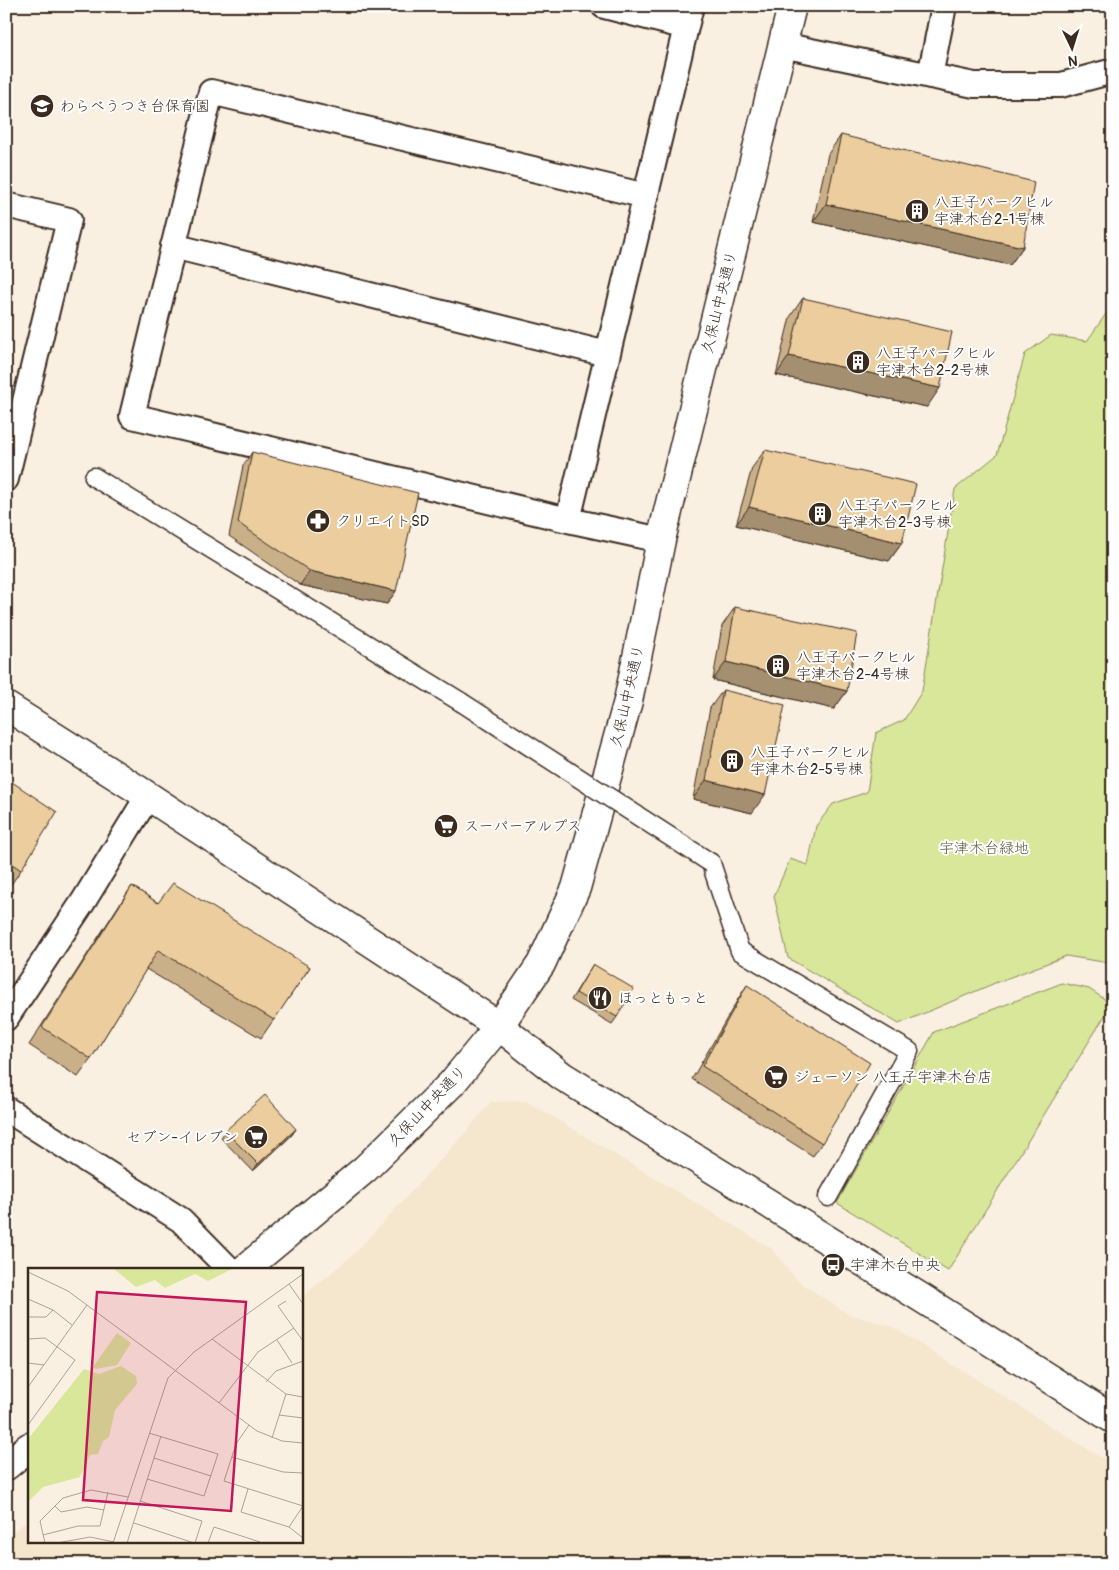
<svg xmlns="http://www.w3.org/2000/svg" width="1119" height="1570" viewBox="0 0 1119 1570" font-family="Pangolin,'Klee One',sans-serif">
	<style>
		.built { fill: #f5e6ce }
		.green { fill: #d8e79a; stroke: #8a885c }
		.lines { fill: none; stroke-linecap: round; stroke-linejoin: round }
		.pedestrian-casing { stroke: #3b2a1e; stroke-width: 21 }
		.minor-casing { stroke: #3b2a1e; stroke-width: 28 }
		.tertiary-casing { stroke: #3b2a1e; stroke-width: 31 }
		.pedestrian { stroke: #fff; stroke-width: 18 }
		.minor { stroke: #fff; stroke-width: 24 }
		.tertiary { stroke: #fff; stroke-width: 28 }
		.pedestrian-bridge-casing { stroke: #3b2a1e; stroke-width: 21; stroke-linecap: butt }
		.pedestrian-bridge { stroke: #fff; stroke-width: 18 }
		.wall { fill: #cab088; stroke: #3b2a1e }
		.shaded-wall { fill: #a4906f; stroke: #3b2a1e }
		.building { fill: #ebcd9e; stroke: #3b2a1e }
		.labels { text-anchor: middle; stroke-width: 4; stroke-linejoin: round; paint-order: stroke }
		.poi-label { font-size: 15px; fill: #3b2a1e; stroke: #fff; text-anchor: start }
		.street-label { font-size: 15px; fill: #3b2a1e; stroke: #fff }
		.park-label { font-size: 15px; fill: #62593d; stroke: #fff }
		.inset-road { fill: none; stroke: #ada194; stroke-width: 1 }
		.view { fill: #c2185b; fill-opacity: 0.15; stroke: #c2185b; stroke-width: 2.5 }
		.inset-edge { fill: none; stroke: #3b2a1e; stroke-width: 2.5 }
	</style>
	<rect width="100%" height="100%" fill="#f9f0e2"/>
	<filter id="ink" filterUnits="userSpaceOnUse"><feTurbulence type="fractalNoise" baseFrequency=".02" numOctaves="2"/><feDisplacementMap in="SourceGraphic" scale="10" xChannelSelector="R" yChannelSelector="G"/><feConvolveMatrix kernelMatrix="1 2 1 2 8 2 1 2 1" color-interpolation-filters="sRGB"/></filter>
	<g filter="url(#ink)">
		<path class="built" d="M526 1101 771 1248 798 1281 848 1314 891 1326 1113 1465V1564H6V1537L29 1520V1541H301V1298L355 1253 467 1131 491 1102Z"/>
		<path class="green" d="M1113 304V965L1109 963 1066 956 995 983 899 1024 788 958 774 896 790 859 808 865 816 826 833 804 867 792 876 733 904 720 922 691 955 489 997 455 1025 354 1051 335 1087 341Z
			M1062 983 1089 989 1112 1004 948 1271 837 1203 934 1032Z"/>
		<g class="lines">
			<g class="pedestrian-casing">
				<path id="pedestrian" d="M94 477 461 702
					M711 863 740 951 909 1051 828 1197"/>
			</g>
			<g class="minor-casing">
				<path id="minor" d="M604 6 686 27
					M782 45 974 85H1061L1113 71
					M930 76 944 6
					M646 196 211 92 132 416 568 520 661 540
					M6 205 69 220 6 479
					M173 246 607 354
					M568 520 691 6
					M6 1018 83 902 148 796
					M6 1109 181 1220 229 1269"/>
			</g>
			<g class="tertiary-casing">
				<path id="tertiary" d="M6 706 148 796 499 1026 562 1076 920 1297 1113 1419
					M245 1269 365 1169 452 1083 499 1026 541 964 576 888 628 701 661 540 792 6
					M6 1466 29 1447"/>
			</g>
			<use href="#pedestrian" class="pedestrian"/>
			<use href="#minor" class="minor"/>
			<use href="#tertiary" class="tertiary"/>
			<g class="pedestrian-bridge-casing">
				<path id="pedestrian-bridge" d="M461 702 711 863"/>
			</g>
			<use href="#pedestrian-bridge" class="pedestrian-bridge"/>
		</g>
		<path class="wall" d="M841 135 1023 247 1010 265 813 222 828 154Z
			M803 298 927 407 776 375 790 317Z
			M765 450 902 543 889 561 736 525 752 468Z
			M252 452 396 591 387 604 300 585 229 536 243 466Z
			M735 607 847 691 834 709 713 680 722 626Z
			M723 690 752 813 693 799 710 708Z
			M6 778 21 870 8 889 6 887Z
			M132 886 158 903 310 967 261 1038 146 969 91 1059 78 1077 29 1045 119 905Z
			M593 964 617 1017 612 1024 571 1000Z
			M747 985 822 1143 813 1156 692 1079 738 999Z
			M296 1129 291 1136 253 1171 221 1138 225 1131Z"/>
		<path class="shaded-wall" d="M826 204 1023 247 1010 265 813 222Z
			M789 356 940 388 927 407 776 375Z
			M749 507 902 543 889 561 736 525Z
			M310 571 396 591 387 604 300 585Z
			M726 662 847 691 834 709 713 680Z
			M706 780 765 795 752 813 693 799Z
			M296 1129 291 1136 253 1171 258 1164Z"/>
		<path class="building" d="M841 135 1034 182 1023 247 826 204Z
			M803 298 952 332 940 388 789 356Z
			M765 450 916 484 902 543 749 507Z
			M252 452 418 493 396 591 310 571 238 523Z
			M735 607 857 633 847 691 726 662Z
			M723 690 785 705 765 795 706 780Z
			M6 778 57 812 21 870 6 860Z
			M173 883 310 967 274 1020 158 950 91 1059 42 1027 132 886 158 903Z
			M593 964 634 989 617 1017 576 993Z
			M747 985 870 1063 822 1143 702 1066Z
			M265 1095 296 1129 258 1164 225 1131Z"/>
	</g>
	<defs>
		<g id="school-disc" transform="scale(1.25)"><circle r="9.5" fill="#3b2a1e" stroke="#fff"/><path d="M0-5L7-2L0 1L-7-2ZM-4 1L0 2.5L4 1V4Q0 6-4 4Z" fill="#fff"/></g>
		<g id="building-disc" transform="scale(1.25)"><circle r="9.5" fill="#3b2a1e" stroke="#fff"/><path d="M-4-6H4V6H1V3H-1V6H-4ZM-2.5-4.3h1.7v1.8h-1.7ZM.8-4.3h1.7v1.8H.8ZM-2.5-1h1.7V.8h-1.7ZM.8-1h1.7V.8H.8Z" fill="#fff"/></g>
		<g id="pharmacy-disc" transform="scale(1.25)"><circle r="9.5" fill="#3b2a1e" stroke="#fff"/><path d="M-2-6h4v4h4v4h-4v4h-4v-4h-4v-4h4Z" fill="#fff"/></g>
		<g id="supermarket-disc" transform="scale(1.25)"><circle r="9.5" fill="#3b2a1e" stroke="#fff"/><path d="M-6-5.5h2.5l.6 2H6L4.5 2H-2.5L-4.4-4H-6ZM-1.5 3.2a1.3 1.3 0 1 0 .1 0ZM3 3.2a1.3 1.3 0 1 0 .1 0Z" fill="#fff"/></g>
		<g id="restaurant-disc" transform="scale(1.25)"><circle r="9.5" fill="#3b2a1e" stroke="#fff"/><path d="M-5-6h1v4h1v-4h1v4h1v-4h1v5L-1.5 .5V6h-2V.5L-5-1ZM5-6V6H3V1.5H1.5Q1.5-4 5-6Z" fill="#fff"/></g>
		<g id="bus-disc" transform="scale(1.25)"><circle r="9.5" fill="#3b2a1e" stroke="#fff"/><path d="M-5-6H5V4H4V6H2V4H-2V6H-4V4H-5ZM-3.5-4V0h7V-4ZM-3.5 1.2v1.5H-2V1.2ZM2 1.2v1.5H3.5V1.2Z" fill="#fff"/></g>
	</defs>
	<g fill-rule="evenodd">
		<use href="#school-disc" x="42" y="106"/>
		<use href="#building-disc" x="917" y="211"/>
		<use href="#building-disc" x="858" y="362"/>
		<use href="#building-disc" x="820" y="514"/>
		<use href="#pharmacy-disc" x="318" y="521"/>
		<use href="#building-disc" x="778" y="666"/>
		<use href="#building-disc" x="732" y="761"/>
		<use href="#supermarket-disc" x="446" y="826"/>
		<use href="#restaurant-disc" x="600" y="998"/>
		<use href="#supermarket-disc" x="776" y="1077"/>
		<use href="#supermarket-disc" x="256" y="1137"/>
		<use href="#bus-disc" x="833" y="1265"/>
	</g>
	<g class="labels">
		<g class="poi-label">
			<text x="60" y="111">わらべうつき台保育園</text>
			<text x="934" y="207">八王子パークヒル<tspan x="934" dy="17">宇津木台2-1号棟</tspan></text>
			<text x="876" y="358">八王子パークヒル<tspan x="876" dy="17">宇津木台2-2号棟</tspan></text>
			<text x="838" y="510">八王子パークヒル<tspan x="838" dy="17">宇津木台2-3号棟</tspan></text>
			<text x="336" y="526">クリエイトSD</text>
			<text x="796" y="662">八王子パークヒル<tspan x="796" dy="17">宇津木台2-4号棟</tspan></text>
			<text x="750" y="757">八王子パークヒル<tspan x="750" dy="17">宇津木台2-5号棟</tspan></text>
			<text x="464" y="831">スーパーアルプス</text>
			<text x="618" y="1003">ほっともっと</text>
			<text x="794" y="1082">ジェーソン 八王子宇津木台店</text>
			<text x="238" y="1142" text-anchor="end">セブン-イレブン</text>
			<text x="850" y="1270">宇津木台中央</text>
		</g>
		<g class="street-label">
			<text transform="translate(719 302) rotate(-76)" y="5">久保山中央通り</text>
			<text transform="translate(627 696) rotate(-77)" y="5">久保山中央通り</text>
			<text transform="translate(427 1106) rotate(-46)" y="5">久保山中央通り</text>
		</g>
		<g class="park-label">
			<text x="984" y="853">宇津木台緑地</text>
		</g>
	</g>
	<g transform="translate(28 1268)">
		<rect width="275" height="275" fill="#f9f0e2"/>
		<path d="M85 0H206L180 13 167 6 137 20 127 12 108 19ZM89 65 103 75 89 97 68 101 65 99ZM93 98 108 108 109 116 87 142 81 169 75 173 70 186 62 187 52 209 15 219 0 234V171L56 101 71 106Z" fill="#d8e79a"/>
		<path class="inset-road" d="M0 4 40 23 229 163 254 173 275 175M261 16 275 36M0 31 25 42 44 57M258 33 250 38 275 73M0 49H18L25 42M0 71 17 70 47 92 0 157M184 71 258 126 244 170M249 72 264 95M0 95 16 97M238 114 248 103 275 93M0 119 59 37M258 126 275 129M191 135 230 84 266 60M251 147 275 150M221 157 208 176 196 213 275 238M204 189 255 204 275 205M126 190 183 208M119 211 176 228 190 186 121 165M220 221 213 244 261 259 275 270M112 233 174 253 167 275M27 238 33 244 59 239 76 242M106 255 166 275M261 259 275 238M15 267 50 258H72L80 224M17 275 12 253 35 230 63 222 100 229M29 275 62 269 86 274M85 275 140 110 166 84 275 6M99 275 133 168M180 275 186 259 235 275"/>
		<path class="view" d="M69 24 218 34 203 243 55 232Z"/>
		<rect width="275" height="275" class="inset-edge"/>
	</g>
	<rect width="1119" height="1570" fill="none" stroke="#fff" stroke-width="25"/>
	<rect x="12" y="12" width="1094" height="1545" fill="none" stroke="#3b2a1e" stroke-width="2" filter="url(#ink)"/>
	<g transform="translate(1072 48) rotate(176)" stroke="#ffffff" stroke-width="4" paint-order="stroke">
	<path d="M0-4L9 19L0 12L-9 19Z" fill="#3b2a1e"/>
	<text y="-8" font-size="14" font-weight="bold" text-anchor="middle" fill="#3b2a1e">N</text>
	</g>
</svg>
